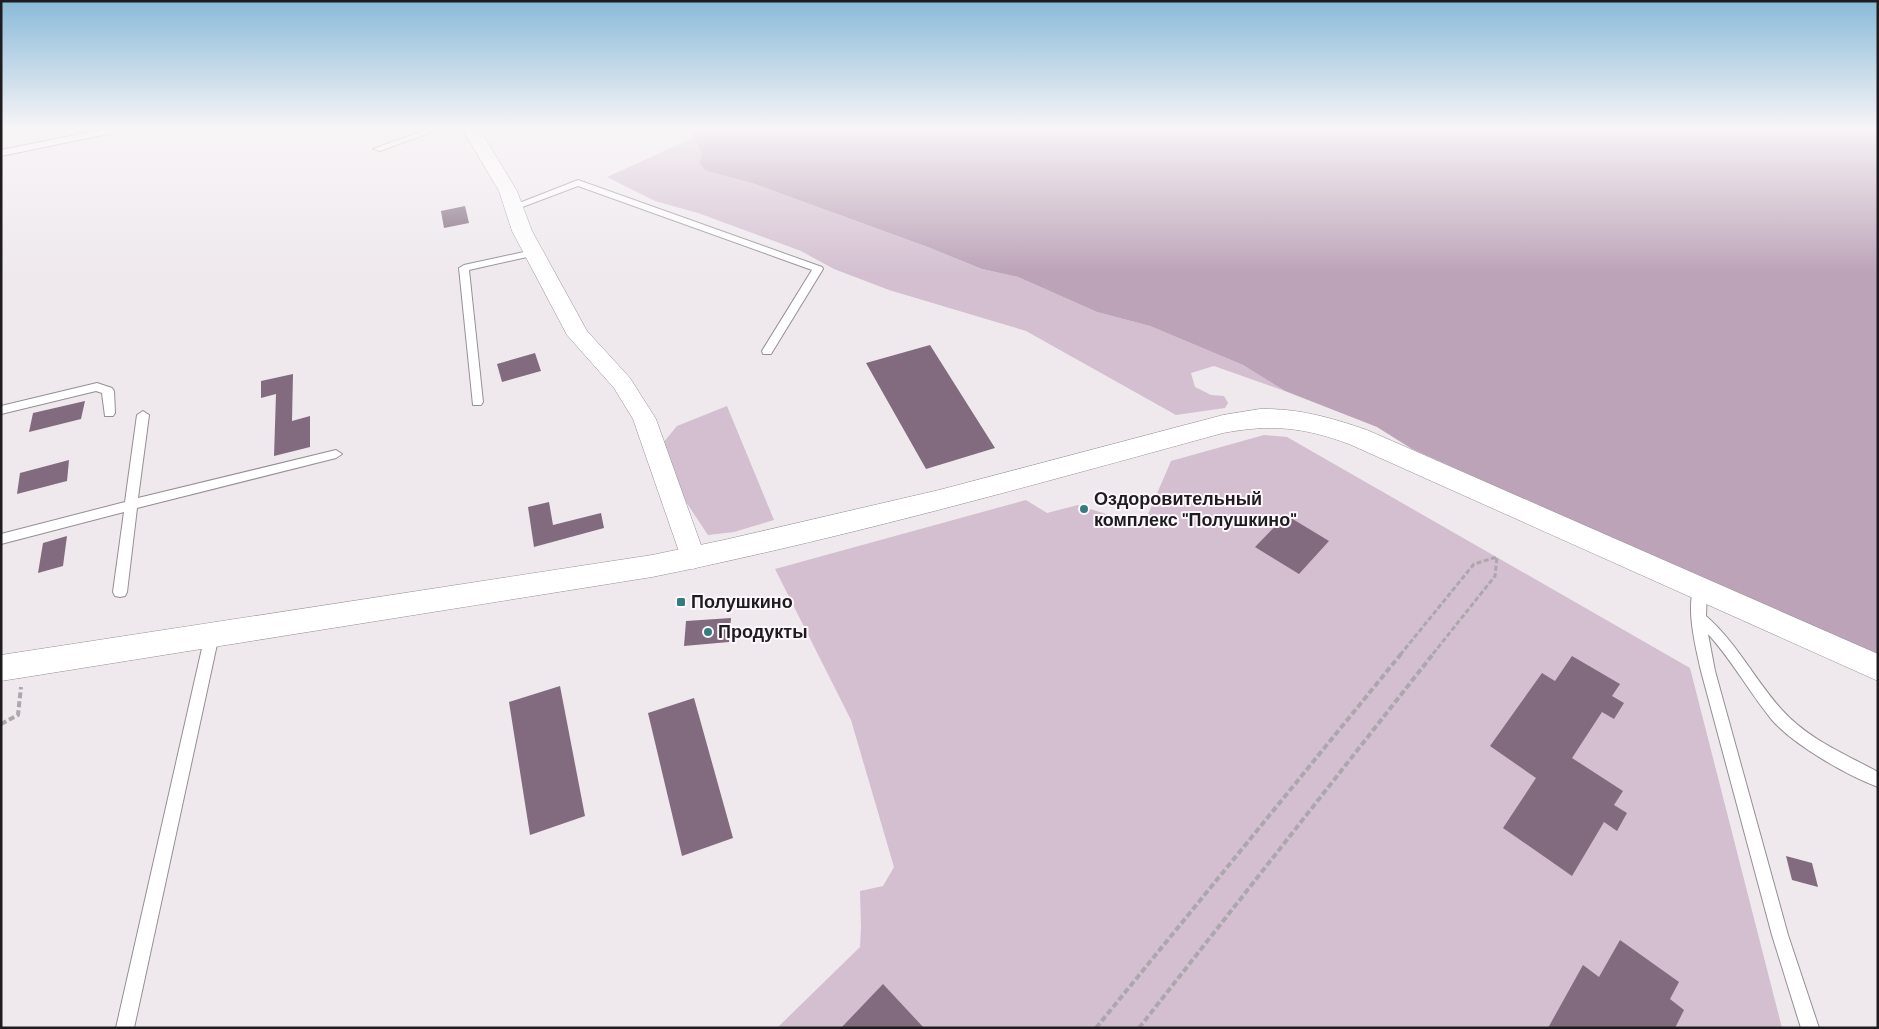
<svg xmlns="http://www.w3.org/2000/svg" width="1879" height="1029" viewBox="0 0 1879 1029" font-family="'DM Sans',sans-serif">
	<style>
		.green { fill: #d3bfd0 }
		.forest { fill: #bca3b8 }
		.building { fill: #826b7f }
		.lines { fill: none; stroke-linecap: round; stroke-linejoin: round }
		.service-casing { stroke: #958f94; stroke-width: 2 }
		.minor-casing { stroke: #958f94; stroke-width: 1 }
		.secondary-casing { stroke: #958f94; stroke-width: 1 }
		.path-far1 { stroke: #aca7ac; stroke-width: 3; stroke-dasharray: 5 2.5; stroke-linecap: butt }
		.path { stroke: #aca7ac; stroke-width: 4; stroke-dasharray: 6 3; stroke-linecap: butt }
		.service { fill: #fff; fill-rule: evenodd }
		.minor { fill: #fff; fill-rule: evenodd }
		.secondary { fill: #fff; fill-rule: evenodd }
		.poi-dot { fill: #347d7f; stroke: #fdf6fc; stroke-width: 2 }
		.labels { text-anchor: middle; stroke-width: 4; stroke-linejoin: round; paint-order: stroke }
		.poi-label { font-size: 18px; font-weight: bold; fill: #1e1c1e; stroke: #fdf6fc; text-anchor: start }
	</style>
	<rect width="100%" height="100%" fill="#efe9ee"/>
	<path class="green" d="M695 137 703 155 706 171 752 183 925 246 982 269 1018 277 1097 312 1150 326 1243 365 1285 391 1214 366 1191 373 1195 387 1211 395 1224 396 1228 403 1225 408 1176 415 1026 331 889 290 834 269 801 251 698 213 655 201 607 177Z
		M727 406 774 520 734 532 708 535 684 499 663 443 677 426Z
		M1264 435 1287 437 1690 668 1782 1028H777L860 947 861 927 860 891 883 886 894 867 851 720 775 569 1026 500 1047 513 1078 505 1143 526 1171 461Z"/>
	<path class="forest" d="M689 130H1878V656L1412 449 1377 427 1285 391 1243 365 1150 326 1097 312 1018 277 982 269 925 246 752 183 706 171 699 162 702 155 693 133Z"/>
	<path class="building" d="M465 206 469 223 444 228 441 211Z
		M930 345 995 448 926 469 866 363Z
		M535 353 541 371 502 382 497 364Z
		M293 374 292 421 310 416V447L274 456 276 394 261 398V381Z
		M85 401 81 419 29 432 33 413Z
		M69 460 67 481 17 494 20 473Z
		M549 502 553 525 601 513 604 528 534 547 528 507Z
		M1286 515 1329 541 1299 574 1255 547Z
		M67 536 63 566 38 573 43 543Z
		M731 618 729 642 684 646 686 621Z
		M1572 656 1620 684 1612 696 1624 703 1614 719 1602 712 1572 758 1623 791 1614 805 1627 813 1617 831 1604 822 1572 876 1503 828 1536 778 1490 746 1542 673 1555 681Z
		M560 686 585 816 530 835 509 702Z
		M694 698 733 838 682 856 648 713Z
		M1786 856 1812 863 1818 887 1792 880Z
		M1620 940 1679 982 1670 999 1684 1010 1675 1028H1548L1583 965 1599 977Z
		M883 984 924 1028H841Z"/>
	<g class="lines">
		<g class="service-casing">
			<path id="service" d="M101 130H116L112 133 1 156V150Z
				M426 130H437L380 151 373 149Z
				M578 180 822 267 823 269 771 354H763L762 351 812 270 578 186 517 209H511L509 207Z
				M533 250 536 251V255L469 270 483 402 481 405H473L459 268 464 265Z
				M97 383 112 388 114 391 115 413 113 416H105L102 393 96 391 1 414V406Z
				M143 411 149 415 138 498 336 450 342 454 336 458 137 508 127 592 125 596 120 597 115 596 113 592 124 512 1 544V534L125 502 137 415Z
				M1700 584 1705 585 1707 589 1706 616C1737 643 1755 680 1782 710 1808 739 1845 754 1878 772V787C1846 775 1794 745 1772 720 1749 692 1732 660 1708 634L1715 671 1788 935 1819 1028H1801L1772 935 1701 671C1696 649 1685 606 1695 585Z
				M212 629 217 631 219 635 134 1028H116L205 635 207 631Z"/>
		</g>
		<g class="minor-casing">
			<path id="minor" d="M463 130H480L517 191 532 231 587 331 630 378 656 419 706 559 702 566 693 569 684 566 633 419 614 388 567 335 512 231 499 191Z"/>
		</g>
		<g class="secondary-casing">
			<path id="secondary" d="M1260 409C1298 408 1332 418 1367 430L1878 654V681L1349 444C1303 427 1271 424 1223 433 1033 485 845 538 652 577L1 681V655L652 555 724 540 939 490 1223 415Z"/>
		</g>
		<path class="path-far1" d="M1400 655 1474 564 1497 557 1495 576 1432 655"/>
		<path class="path" d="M1 724 18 715 21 687
			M1096 1028 1401 654
			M1139 1028 1433 654"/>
		<use href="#service" class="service"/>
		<use href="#minor" class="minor"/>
		<use href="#secondary" class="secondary"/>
	</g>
	<linearGradient id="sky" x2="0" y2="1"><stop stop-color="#89bad9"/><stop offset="0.47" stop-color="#f8f5f7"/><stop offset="1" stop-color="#f8f5f7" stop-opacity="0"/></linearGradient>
	<rect width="1879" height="274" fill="url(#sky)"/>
	<g class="poi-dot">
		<circle cx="1084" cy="509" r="5"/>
		<rect x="676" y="597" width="10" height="10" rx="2.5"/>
		<circle cx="708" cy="632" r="5"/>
	</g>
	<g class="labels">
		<g class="poi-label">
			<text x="1094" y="505">Оздоровительный<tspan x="1094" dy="21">комплекс "Полушкино"</tspan></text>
			<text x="691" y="608">Полушкино</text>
			<text x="718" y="638">Продукты</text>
		</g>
	</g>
	<rect width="1879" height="1029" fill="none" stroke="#1e1c1e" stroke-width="5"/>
</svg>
